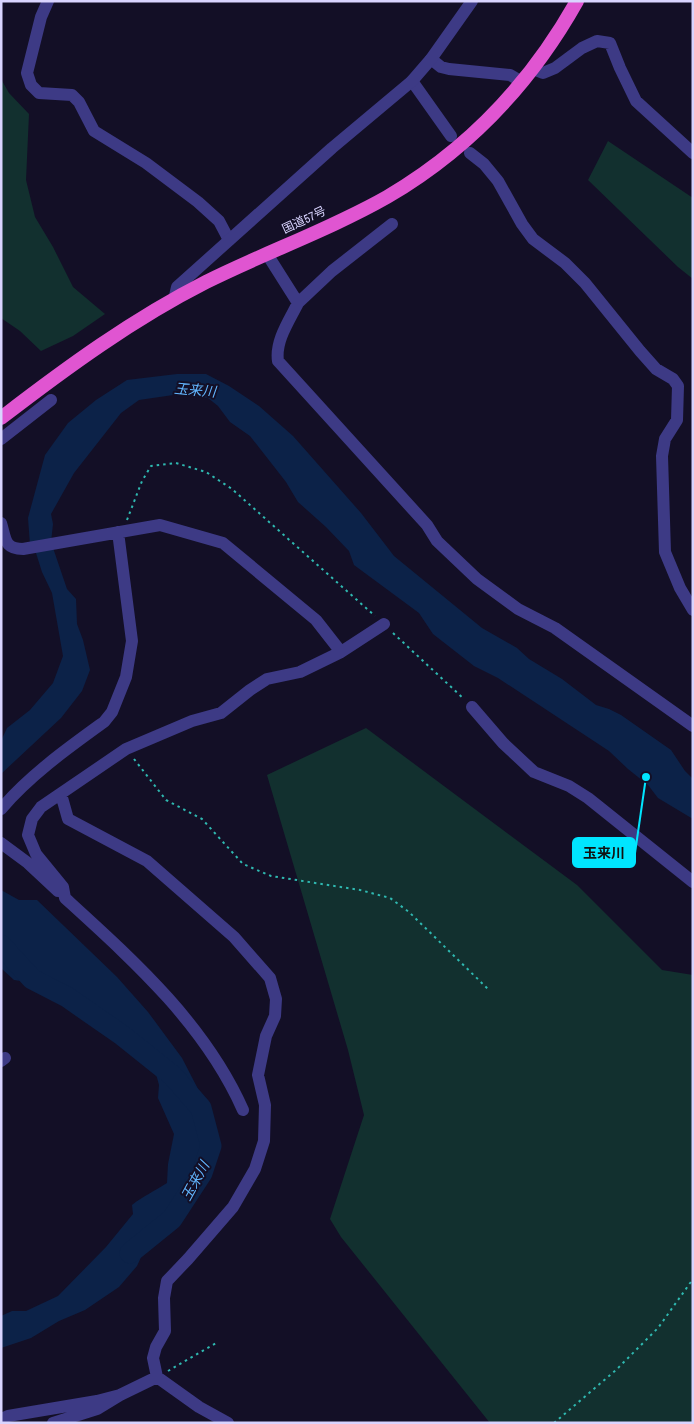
<svg xmlns="http://www.w3.org/2000/svg" width="694" height="1424" viewBox="0 0 694 1424" font-family="'Archivo Narrow','Noto Sans JP',sans-serif">
	<style>
		.green { fill: #12302f }
		.water { fill: #0c2248 }
		.lines { fill: none; stroke-linecap: round; stroke-linejoin: round }
		.river { stroke: #0c2248; stroke-width: 21 }
		.path { stroke: #2fb8b0; stroke-width: 2; stroke-dasharray: 2.5 4; stroke-linecap: butt }
		.minor { stroke: #3d3a85; stroke-width: 12 }
		.tertiary { stroke: #3d3a85; stroke-width: 12 }
		.trunk { stroke: #e055d1; stroke-width: 14 }
		.labels { text-anchor: middle; stroke-width: 4; stroke-linejoin: round; paint-order: stroke }
		.street-label { font-size: 12px; fill: #d9d4ff; stroke: #130f26 }
		.water-label { font-size: 14px; font-style: italic; fill: #62b6ff; stroke: #130f26 }
		.leader { fill: none; stroke: #00e5ff; stroke-width: 2 }
		.callout-dot { fill: #00e5ff; stroke: #130f26; stroke-width: 2 }
		.callout { fill: #00e5ff; stroke: #00e5ff; stroke-width: 2 }
		.callout-label { font-size: 14px; text-anchor: middle; font-weight: bold; fill: #111 }
	</style>
	<rect width="100%" height="100%" fill="#130f26"/>
	<path class="green" d="M1 79 9 93 29 114 26 180 35 217 53 247 73 287 105 314 73 336 41 351 20 331 1 318Z
		M608 141 693 198V279L678 267 588 180Z
		M366 728 577 885 662 970 693 975V1423H490L341 1237 330 1219 364 1115 348 1050 267 775Z"/>
	<path class="water" d="M177 374H206L229 386 259 406 293 436 361 513 394 556 482 628 517 648 529 659 562 679 596 705 609 709 621 715 671 750 685 771 693 779V819L658 798 648 785 628 769 609 751 498 678 474 666 433 634 419 613 354 565 349 551 326 527 298 502 286 482 250 436 230 422 218 406 208 398 180 394 139 400 121 413 74 473 51 514 53 524 51 542 67 589 76 599 77 624 83 640 90 670 82 691 61 718 1 774V741L7 728 30 710 53 683 63 656 52 593 42 572 36 553 30 545 28 518 45 455 68 423 96 400 127 380Z
		M1 890 19 900H37L117 977 148 1012 182 1058 198 1089 200 1113 196 1121 202 1144 200 1171 189 1177 179 1204 158 1220 137 1266 119 1287 85 1310 59 1321 31 1338 1 1348V1316L12 1311H26L58 1296 106 1247 133 1214 132 1205C143 1196 155 1191 167 1183L168 1164 174 1134 158 1098 159 1085 155 1070 142 1048 130 1033 111 1032 92 1020 74 997 52 988 39 972 28 982 14 980 2 969Z"/>
	<g class="lines">
		<path class="river" d="M1 945 32 979 67 997 123 1036 173 1076 201 1108 211 1146 202 1173 172 1219 130 1253"/>
		<path class="path" d="M127 520 142 481 151 466 176 463 206 472 232 489 375 616
			M393 633 464 699
			M134 759 166 800 202 819 243 864 271 876 360 890 390 898 409 912 488 989
			M168 1371 218 1342
			M554 1423 616 1370 658 1328 693 1279"/>
		<path class="minor" d="M48 1 41 17 27 73 31 85 39 93 72 95 79 102 94 131 146 163 198 202 219 221 229 240
			M431 59 441 67 449 69 510 75 522 82
			M533 69 543 73 555 68 582 48 597 41 610 43 620 68 636 101 693 153
			M412 81 451 136
			M470 153 484 164 498 181 522 224 533 239 565 263 585 283 640 351 656 369 673 379 678 386 677 420 665 439 662 456 665 552 680 588 693 610
			M267 254 298 303 332 271 392 224
			M298 303C289 321 275 341 278 361L427 525 437 541 477 579 518 609 555 628 693 726
			M1 439 51 400
			M1 523C6 539 4 549 23 549L160 525 223 543 316 620 341 652
			M472 707 503 743 534 772 569 786 588 798 693 882
			M61 794 68 819 147 861 234 937 270 978 276 999 275 1016 266 1036 258 1075 265 1105 264 1141 255 1169 233 1207 188 1259 167 1281 164 1298 165 1331 156 1347 153 1358 157 1377 199 1407 228 1423
			M1 809C30 775 68 748 104 722L112 712 126 677 132 641 118 532
			M1 843 28 863 58 891
			M1 1061 5 1058
			M243 1110C205 1024 133 960 65 898L63 887 36 854 28 835 32 819 41 807 126 749 192 721 221 713 250 690 267 679 300 672 341 652 384 624
			M1 1419 8 1416 97 1401 120 1395
			M53 1423 97 1409 120 1395 157 1377"/>
		<path class="tertiary" d="M174 300 177 287 332 148 412 81 431 59 472 1"/>
		<path class="trunk" d="M1 418C66 368 133 319 206 282 266 252 329 230 387 197 469 149 531 83 577 1"/>
	</g>
	<g class="labels">
		<g class="street-label">
			<text transform="translate(304 220) rotate(-25)" y="4">国道57号</text>
		</g>
		<g class="water-label">
			<text transform="translate(195 390) rotate(5)" y="5">玉来川</text>
			<text transform="translate(195 1181) rotate(-61)" y="5">玉来川</text>
		</g>
	</g>
	<path class="leader" d="M646 777L635 853"/>
	<circle class="callout-dot" cx="646" cy="777" r="5"/>
	<rect class="callout" x="573" y="838" width="62" height="29" rx="5"/>
	<g class="callout-label">
		<text x="604" y="858">玉来川</text>
	</g>
	<rect width="694" height="1424" fill="none" stroke="#d9d4ff" stroke-width="5"/>
</svg>
